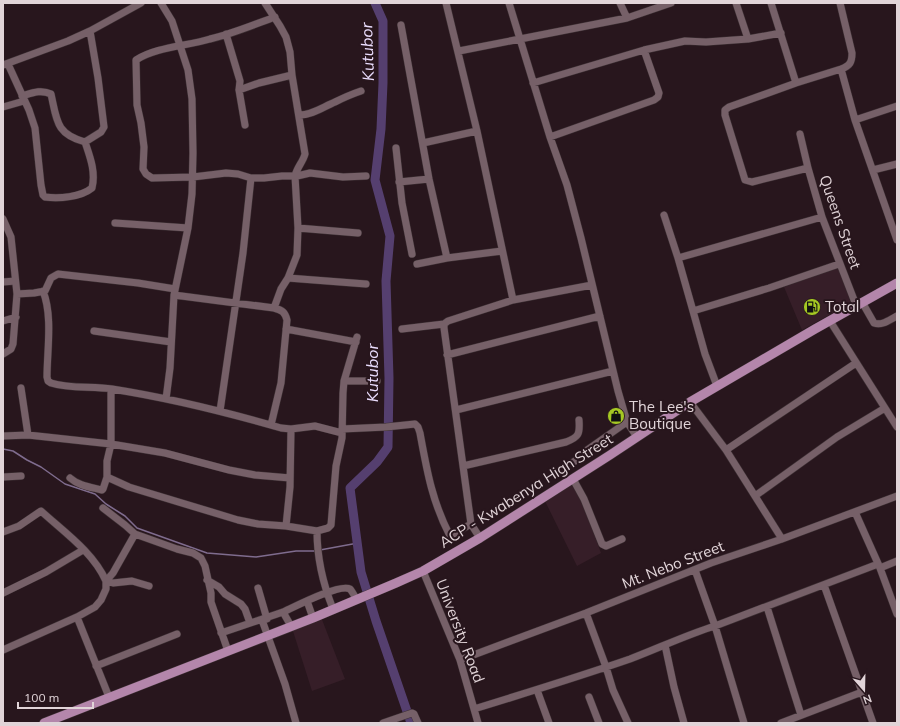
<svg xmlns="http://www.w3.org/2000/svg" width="900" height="726" viewBox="0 0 900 726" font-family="Mulish,sans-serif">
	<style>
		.built { fill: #361e28 }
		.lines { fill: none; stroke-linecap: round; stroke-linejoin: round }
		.stream { stroke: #7f6c8e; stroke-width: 1.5 }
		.river { stroke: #553f6f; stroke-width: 9 }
		.minor-casing { stroke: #3e3135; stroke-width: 8 }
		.major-casing { stroke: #3e3135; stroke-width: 10 }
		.minor { stroke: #766068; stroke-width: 7 }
		.major { stroke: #b486ab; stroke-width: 9 }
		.labels { text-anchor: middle; stroke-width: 4; stroke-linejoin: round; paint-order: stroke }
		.street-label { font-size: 15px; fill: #e1d4d8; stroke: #28161d }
		.poi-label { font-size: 15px; fill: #e1d4d8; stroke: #28161d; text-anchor: start }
		.water-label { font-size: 16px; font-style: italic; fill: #eaddfd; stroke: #28161d }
	</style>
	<rect width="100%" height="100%" fill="#28161d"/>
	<path class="built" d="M838 266 851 303 802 330 784 287Z
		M572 482 585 509 601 553 577 566 544 499Z
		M321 617 345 679 312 691 292 628Z"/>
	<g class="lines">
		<path class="stream" d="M3 449 13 451 27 460 41 467 65 484 95 494 106 504 125 516 137 528 207 553 256 557 296 551H316
			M320 550 358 543"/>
		<path class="river" d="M375 3 383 21V83L381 129 375 180 390 236 386 281 389 378 388 447 377 462 350 488 361 572 376 621 411 723"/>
		<g class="minor-casing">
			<path id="minor" d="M161 3 172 21 188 70 192 99 193 153 192 194 188 228 174 295 170 368 166 399
				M265 3 280 26 286 37 290 52 292 75 305 154C303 162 297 167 295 176L298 228 297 255 288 278 281 289 274 308
				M446 3 477 131 513 300
				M509 3 550 137 567 185 581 238 618 391 627 422 637 437
				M620 3 627 18
				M736 3 748 39
				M771 3 796 83
				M840 3 852 53C852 62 850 66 841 69L855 120 897 240
				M275 17C253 25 232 34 210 39 187 46 156 47 136 60L137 105 141 123 144 147 143 169 146 174 152 178 193 177 226 173 238 174 251 178H264L282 176H297L310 173 343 177 366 176
				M401 25 429 179 447 258
				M226 34 240 81 239 90 245 125
				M459 51 627 18 671 3
				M8 64 29 110 35 128 41 185 43 195 45 197C59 199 81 197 92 188 96 172 90 157 85 142
				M3 65 68 41 90 31 141 3
				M841 69 796 83 729 107 725 110V115L745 180 752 182 808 168 822 217 856 305
				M533 83 644 50 685 41 706 42 748 39 781 33
				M239 90 259 83 292 75
				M22 96C32 93 41 89 51 94 57 121 56 134 85 142L101 132 104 127 98 78 90 31
				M3 107 24 101
				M300 115C312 115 323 107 335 102 343 98 352 94 361 91
				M855 120 897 106
				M800 134 808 168
				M550 137 654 100 658 97 659 93 644 50
				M423 143 477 131
				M396 148 402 203 412 254
				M873 170 897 164
				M399 182 429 179
				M664 215 678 258
				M822 217 678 258 693 311 769 288 839 264
				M3 219 11 237 17 294 13 344 11 349 3 354
				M115 223 188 228
				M298 228 358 233
				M417 264 447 258 502 251
				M288 278 366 284
				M3 282 15 281
				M43 291C53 316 47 351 47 377L48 381 51 383C70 389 92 386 112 389 169 398 226 412 281 428L291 429 315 426 342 433
				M17 294 34 293 45 291 51 278 58 274 138 283 175 289
				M174 295 274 308C282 310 285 312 287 320L281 383 271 425
				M862 302 874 323C882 326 889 320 897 316
				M693 311 705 354 717 386
				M3 321 16 317
				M830 321 897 427
				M444 324V328L471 524 480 538
				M286 329 356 342
				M402 329 444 324 448 321 513 300 592 285
				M94 331 171 342
				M447 355 600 316
				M344 381H377
				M21 388 28 435
				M690 402 726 450 782 539
				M456 410 613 371
				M220 411 243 253 251 178
				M342 429 386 427 415 424 418 427 420 433C427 471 432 501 450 536L471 524
				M3 436 28 435 111 444 165 453 229 470 255 475 290 478
				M726 450 856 363
				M463 466 566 442C579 437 580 434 579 420
				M567 466 575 461 587 450 627 422
				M3 477 21 476
				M107 477 129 487 238 520 258 524 286 526 317 531 328 528 331 525 336 466 342 438 343 393 344 381 357 337
				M70 478C79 486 90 487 102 490L103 489 107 477V461L111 444V389
				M573 479 584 499 602 544 606 546 622 539
				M755 496 837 437 885 408
				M103 508 125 525 135 534 177 549 193 553 201 558 205 566 211 593V602L228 651
				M855 512 880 568 897 614
				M286 526 290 487 291 429
				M317 531C317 558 323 584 333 609
				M3 532 19 526 41 511C64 532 93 552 106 581L113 583 132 581 149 586
				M880 568 897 561
				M695 570 715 626 744 723
				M423 571 460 660 478 723
				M207 580 219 587 225 594 241 604 245 609 250 623
				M824 585 873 723
				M258 588 267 619
				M3 593 46 572 83 550
				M307 601 313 618
				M767 607 801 715
				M586 613 606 667 613 690 628 723
				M77 617 109 697
				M262 620 285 684 296 723
				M291 626 283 612C294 607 340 583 350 589 352 591 355 597 357 600
				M221 633 283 612
				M665 645 674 687 684 723
				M3 650 77 617 95 607 101 600 106 589V581L113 573 135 534
				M460 660 586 613 711 563 782 539 897 496
				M96 666 177 634
				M537 690 549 723
				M589 697 599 723
				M474 709C526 693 578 677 630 659 659 648 686 635 715 626L878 564
				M383 723 412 713 414 714 418 723
				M781 723 862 692"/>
		</g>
		<g class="major-casing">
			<path id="major" d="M44 723 313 618 396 583 423 571 480 538 610 455 690 402 815 329 897 283"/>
		</g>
		<use href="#minor" class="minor"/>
		<use href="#major" class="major"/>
	</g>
	<defs>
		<g id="fuel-disc" transform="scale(0.9)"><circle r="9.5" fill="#a5c823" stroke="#28161d"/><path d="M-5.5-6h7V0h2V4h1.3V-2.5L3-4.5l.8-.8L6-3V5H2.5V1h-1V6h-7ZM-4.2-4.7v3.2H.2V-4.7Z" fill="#111"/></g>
		<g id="shop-disc" transform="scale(0.9)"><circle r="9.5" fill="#a5c823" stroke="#28161d"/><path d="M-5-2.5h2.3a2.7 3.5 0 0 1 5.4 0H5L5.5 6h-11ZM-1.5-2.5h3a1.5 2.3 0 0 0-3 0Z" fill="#111"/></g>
	</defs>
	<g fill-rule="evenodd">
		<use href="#fuel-disc" x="812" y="307"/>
		<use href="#shop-disc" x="616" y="416"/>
	</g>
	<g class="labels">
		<g class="street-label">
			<text transform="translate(840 222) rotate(71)" y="5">Queens Street</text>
			<text transform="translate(526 491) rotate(-32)" y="5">ACP - Kwabenya High Street</text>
			<text transform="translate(673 565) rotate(-21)" y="5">Mt. Nebo Street</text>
			<text transform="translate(460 631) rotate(69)" y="5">University Road</text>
		</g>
		<g class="poi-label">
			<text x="825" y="312">Total</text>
			<text x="629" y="412">The Lee's<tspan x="629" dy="17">Boutique</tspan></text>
		</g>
		<g class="water-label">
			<text transform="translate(367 52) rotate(-92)" y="6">Kutubor</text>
			<text transform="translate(372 373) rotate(-90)" y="6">Kutubor</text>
		</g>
	</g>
	<rect width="900" height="726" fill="none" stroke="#e1d4d8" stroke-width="8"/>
	<g transform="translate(864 690) rotate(160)" stroke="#28161d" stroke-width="3" paint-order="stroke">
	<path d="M0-3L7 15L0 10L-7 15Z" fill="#e1d4d8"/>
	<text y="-6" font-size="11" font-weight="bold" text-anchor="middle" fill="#e1d4d8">N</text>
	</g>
	<path d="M18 702v6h75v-6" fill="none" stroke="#e1d4d8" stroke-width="2"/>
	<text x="24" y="702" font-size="12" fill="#e1d4d8" stroke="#28161d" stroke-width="3" paint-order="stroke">100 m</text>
</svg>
